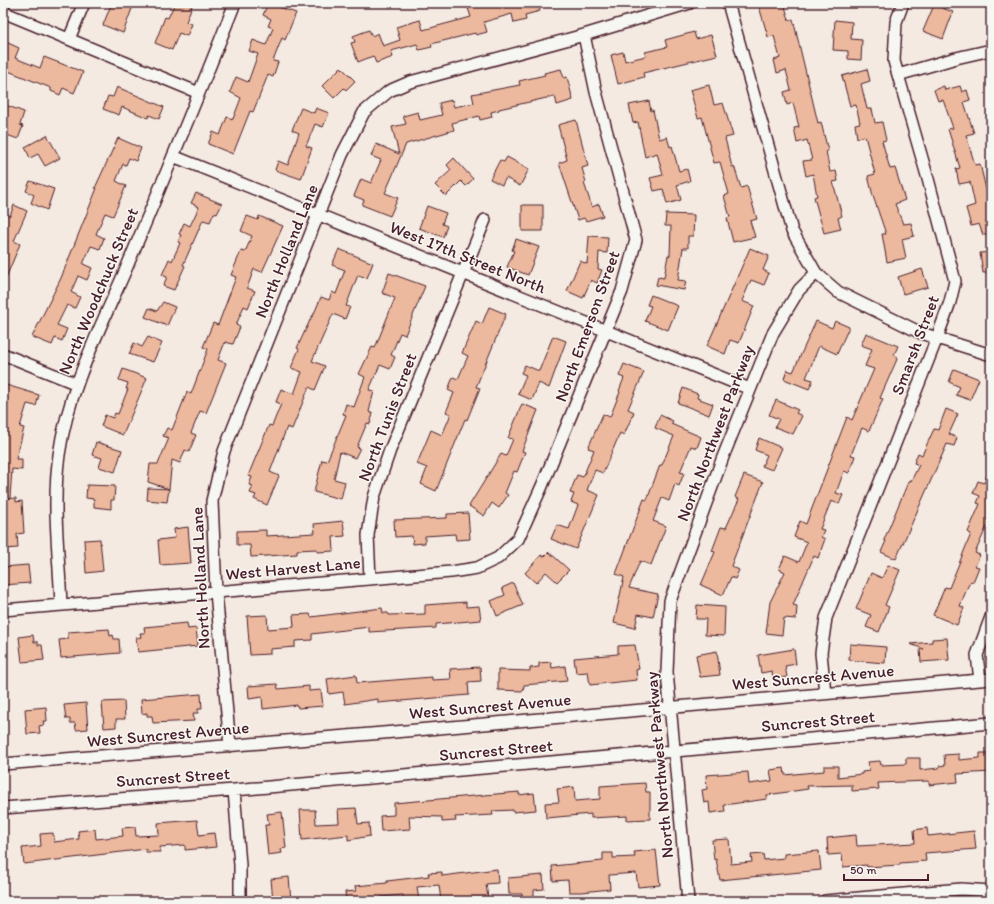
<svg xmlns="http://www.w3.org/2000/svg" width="994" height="904" viewBox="0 0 994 904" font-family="Itim,sans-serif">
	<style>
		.building { fill: #ecb99e; stroke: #4a1f2b }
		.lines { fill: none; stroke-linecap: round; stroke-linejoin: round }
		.minor-casing { stroke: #4a1f2b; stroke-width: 14 }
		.minor { stroke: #f6f6f2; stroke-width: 11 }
		.labels { text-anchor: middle; stroke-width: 3; stroke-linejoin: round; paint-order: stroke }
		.street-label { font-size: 17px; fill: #4a1f2b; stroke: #f6f6f2 }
	</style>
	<rect width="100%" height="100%" fill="#f4eae1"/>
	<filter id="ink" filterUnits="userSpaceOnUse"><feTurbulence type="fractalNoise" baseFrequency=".025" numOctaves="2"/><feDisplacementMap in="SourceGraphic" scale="8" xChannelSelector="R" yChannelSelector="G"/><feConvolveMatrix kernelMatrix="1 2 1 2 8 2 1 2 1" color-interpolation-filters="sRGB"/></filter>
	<g filter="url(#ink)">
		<path class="building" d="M114 3H134L123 33 103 25 111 5 113 6Z
			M175 3H193L186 22 192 24 187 36 179 33 172 50 155 43 165 17 168 18Z
			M268 3 296 13 285 40 282 38 273 61 278 62 273 77 268 75 253 112 250 111 233 154 208 144 213 132 220 135 227 117 233 119 241 98 230 92 236 77 248 82 258 54 249 51 253 40 266 45 273 28 268 26 271 19 263 15Z
			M484 3H538L540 11 525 15 526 20 514 23 512 14 484 22 487 32 476 35 475 33 431 44 432 47 419 50 417 44 391 51 393 57 376 63 373 56 358 62 351 43 355 42 353 36 369 30 372 36 378 33 383 46 400 40 396 27 420 20 423 30 471 17 468 8Z
			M758 3H784L789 20 793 19 818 123 821 122 828 151H826L830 172 836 171 838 181 833 182 842 216 838 218 841 229 824 233 814 197 817 196 813 174 806 176 803 161 812 160 807 140 797 143 794 128 799 127 793 103 787 105 784 92 791 90 786 70 777 73 774 60 780 58 774 36 768 37Z
			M934 5 953 12 943 39 923 31Z
			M835 20 852 22 851 39 862 40 861 60 848 59V51L833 50Z
			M694 32 696 39 711 35 717 55 643 73 644 77 618 84 611 55 623 52 625 61 646 56 645 52 667 47 665 40Z
			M6 42 19 48 15 58 40 68 44 57 83 72 74 93 63 88 60 95 51 91V88L3 69V48Z
			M341 67 355 81 346 90 344 88 334 98 322 86Z
			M561 69 564 78 567 77 573 100 557 105 555 96 499 109V110L491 112 492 117 480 120 479 116 452 123 454 130 406 144 385 193 398 198 390 216 362 205 364 200 354 196 361 179 371 183 381 160 371 156 376 144 399 154 392 127 406 124 403 116 418 112 420 120 442 115 439 103 452 100 454 107 474 103 472 94 520 85 519 81 545 75 544 73Z
			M867 69 870 81 861 84 867 109H872L875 123 882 122 886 140 882 141 890 169 895 168 905 200 895 204 903 224 911 223 914 236 902 239 906 258 887 262 882 234H886L873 196 868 176 875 174 865 136 857 138 855 124 860 123 856 105 850 106 842 76Z
			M709 85 714 105 723 103 733 136 725 138 732 167 734 166 741 188 747 186 757 219 750 221 755 237 733 242 727 218 730 217 724 196 729 194 720 162 714 163 702 117 698 118 690 90Z
			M944 86 945 90 960 86 962 92 967 90 970 100 964 102 974 133 966 135 975 165 980 164 989 202 991 201V233L983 235 979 224 971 226 966 208 975 205 970 182 959 184 956 169 960 168 948 129 953 128 943 100 938 101 934 90Z
			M117 87 164 107 159 119 149 115 148 118 122 107 119 115 103 109 108 96 113 97Z
			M649 101 651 111 653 110 659 139 667 137 670 147 672 146 679 171 687 169 690 181 677 185 681 200 667 204 663 189 654 191 650 178 663 175 657 153 645 157 638 122 633 123 629 105Z
			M3 104 24 112 20 125 23 126 18 139 4 134 7 126 3 125Z
			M301 108 314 113 316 108 329 113 323 127 315 124 306 146 312 148 301 179 275 170 278 161 288 165 299 133 292 130Z
			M576 120 588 166 582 168 586 182 584 183 592 207 599 204 603 216 586 221 584 218 578 220 559 163 567 160 558 125Z
			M47 135 60 158 45 166 38 154 30 158 25 147Z
			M118 138 141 148 136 161 129 158 126 165 123 164 116 181 126 186 113 216 105 213 96 234 104 238 100 249 91 246 83 264 92 268 87 280 78 276 71 292 80 297 75 308 67 305 57 325 67 329 62 341 55 338 52 345 32 337 61 278 97 188H95Z
			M507 157 529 169 520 186 506 178 502 185 490 179 500 160 504 162Z
			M454 158 473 179 466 186 461 181 446 196 435 185 451 170 447 165Z
			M30 181 54 189 47 210 31 203 34 195 26 191Z
			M196 193 222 204 217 214 214 213 210 222 203 220 183 265 185 266 174 290 163 286 167 277 162 275 169 259 172 261 180 243 178 242 181 235 179 234 184 223 190 226 199 207 191 203Z
			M14 205 27 211 14 241 20 244 3 285V242L7 231 3 229V212L10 216Z
			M522 205H543V231H522Z
			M427 206 446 213 442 224 447 226 443 237 419 228Z
			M666 214 694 215 693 236H688V248H683L678 280 686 281 684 290 656 285 658 277 664 278 668 255 670 256 671 226H665Z
			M247 216 258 220 259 216 283 226 262 272 254 269 247 288 255 291 248 308 244 306 236 325 240 327 233 344 225 342 218 360 226 363 206 413 200 411 191 433 196 435 189 452 185 450 180 463 172 460 169 489 148 482 150 464H158L169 438 163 436 167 428 172 430 187 392 191 394 208 349 203 347 213 323 218 325 236 277 231 275 241 251 245 252 252 236 241 231Z
			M589 236 608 237 607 253 599 252 598 269 602 270 597 283 591 280 583 298 567 291 580 261 587 264Z
			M516 239 539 247 528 275 507 267 514 251 512 250Z
			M750 248 769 256 763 270 769 273 764 285 751 280 742 301 754 306 739 343 730 340 725 354 707 346Z
			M339 249 373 263 367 278 358 275 346 306 350 307 345 319 333 314 312 361 325 366 315 390 309 387 292 429 287 427 270 472 279 476 267 505 254 499 256 495 250 493 253 486 249 485 252 477 248 476 269 425 272 426 281 404 276 402 281 389 294 394 302 372 291 368 299 349 297 348 312 316H313L321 297 329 300 332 292 336 294 345 270 332 265Z
			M991 252V272L983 273 980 253Z
			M922 269 928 287 903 294 898 277Z
			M389 273 425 286 405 335 400 333 391 355 395 357 390 369 380 365 369 390 374 391 369 412 373 414 370 424 367 423 357 447 360 448 355 458 340 452 334 479 345 482 341 499 314 492 322 460 327 461 346 415 343 414 346 404 354 407 365 377 359 374 372 347 375 348 395 298 382 293Z
			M651 295 678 306 668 330 645 321 651 306 647 305Z
			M163 302 175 307 167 326 145 317 149 308 157 311Z
			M489 307 506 314 476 387 480 388 467 420 465 419 436 491 421 484 427 468 417 464 431 430 442 435 451 414 446 412 454 393 448 390 453 377 458 379 468 356 462 353 476 321 482 324Z
			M816 321 832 328 835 321 849 327 837 354 819 346 806 378 813 380 809 389 784 379 787 370 793 372Z
			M866 333 898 346 894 355 898 357 880 398 883 399 869 431 862 428 851 455 855 456 849 473 844 471 836 493 843 495 839 504 831 501 820 529 824 530 821 537 825 539 818 558 814 556 793 605 797 606 796 619 784 618 782 635 766 633 770 602 785 572 779 569 785 556 799 562 807 542 794 537 800 521 806 524 847 417 852 420 874 369 865 366 872 349 861 345Z
			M553 336 566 341 549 388 539 383 532 400 518 394 526 375 521 373 525 365 539 371Z
			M148 337 162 343 153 362 129 354 134 343 142 347Z
			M624 364 644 372 628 409 634 412 624 435 620 433 603 473 595 470 587 490 599 495 576 549 551 539 557 525 569 529 578 505 571 502 574 494 570 493 577 475 583 477 594 450 588 448 603 414 610 417 620 392 619 391 624 378 619 376Z
			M123 369 147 378 123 435 101 426 105 415 113 418 115 413 118 414 128 389H126L128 383 119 380Z
			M954 369 979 379 970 400 956 395 960 387 949 382Z
			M3 384 39 395 36 406 27 404 20 427 24 428 16 459H22V470L12 469 10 498H3Z
			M683 388 698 394 697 398 713 404 709 415 678 403Z
			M776 400 798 410 796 413 802 416 793 434 775 427 779 419 769 415Z
			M522 404 538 410 522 451 525 452 517 472 514 471 505 493 508 495 499 508 492 503 484 516 469 506 501 454 506 456 513 439 508 438Z
			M946 409 958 414 949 434 957 438 954 446 947 444 896 559 881 552 886 541 884 540 909 480 911 481 919 465 914 463 918 453 922 455 934 429 938 430Z
			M660 415 673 421 671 424 701 437 697 448 691 446 680 472 684 473 679 486 675 484 669 501 662 498 653 521 666 526 651 565 640 561 629 588 658 594 653 617 638 614 635 628 614 623 624 577 616 574 644 499 647 500 660 465H662L674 436 655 428Z
			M759 438 782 448 772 470 762 466 767 455 755 450Z
			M96 442 122 450 115 472 99 467 102 458 92 455Z
			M991 467V527L987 526 975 553 980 555 975 566 979 567 973 582 971 581 968 586 960 606 964 608 957 625 933 615 945 587 949 588 971 534 968 532 980 504 977 503 980 496 973 493 978 481 984 483Z
			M744 475 763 482 731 566 739 570 735 579 731 577 723 595 701 585 715 552 712 551 721 527 726 528 739 499 735 497Z
			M87 485 115 486 114 500H111V509L94 507V499L86 498Z
			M148 488 169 489 167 502 147 500Z
			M16 498V502L22 501 24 533 17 534 18 548 3 549V499Z
			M468 513 470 539 456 540 455 534 425 536V543L413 544 412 536 395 537 394 520 447 518V514Z
			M343 521 345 536 333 537 334 551 317 552V549L297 550V554L251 557 250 545H237V531L266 530V536L315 533 314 524Z
			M188 527 191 563 160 565 158 540 175 538 174 529Z
			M100 539 103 571 86 573 84 540Z
			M549 552 569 570 557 582 546 572 536 583 525 573 541 555 544 557Z
			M28 565 30 583 3 585V567Z
			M888 565 900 570 885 605 889 607 879 632 866 627 871 615 856 609 871 573 882 578Z
			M513 583 523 605 497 616 491 601 505 595 502 588Z
			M466 602V607L479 606 481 620 436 624V628L369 632V627L312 634V640L295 641V647L270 649V654L250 655 247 616 267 615 268 629 294 627 293 615 310 614 311 617 382 608 383 613H388L389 615 425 614V605Z
			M697 605 725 607 724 636 705 635 706 619H696Z
			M187 623 188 629 196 628 198 646 138 652 136 638 141 637 140 633H145L144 627Z
			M109 629 110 636 113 635 114 639H119L120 653 61 658 59 640 68 639V632Z
			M33 635 34 642H38V645H42L44 660 22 662 19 637Z
			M947 638 949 660 921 662 920 649H924L910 644 932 642V639Z
			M850 644 886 647 885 663 849 660Z
			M635 645 639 669 636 670 637 680 590 685 588 672 576 673 574 658 618 654V646Z
			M794 649 796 664 785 666 787 677 773 679 772 671 761 673 758 655Z
			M717 651 720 675 700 677 696 655Z
			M551 662 552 668 565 666 567 681 524 685 523 691 498 690V670L530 671V668L539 667V663Z
			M480 667 481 681 468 682 469 695 378 703V699L345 704 343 692 329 694 327 679 356 675 357 683 432 677V680L451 679 450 669Z
			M277 684 278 689 309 686V691L321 690 323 706 298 708 297 705 263 709 262 697 249 699 248 686Z
			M201 694 202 709H198V713H193L194 721 153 723 152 716H147V713L142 714 141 699Z
			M124 701 125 719H116V727L104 728 102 702Z
			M86 703 88 729 76 730 75 723H70V719H66L64 705Z
			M46 707 47 721H43L44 725 39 726 40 733 27 734 25 709Z
			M980 753H991V772L957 774 958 782 929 785V781L878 783 879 789 852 791V785L807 786 808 789 767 795V799L724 805 725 811 710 813 709 802 704 803 702 790 707 789 706 775 748 772 749 784 772 781 770 770 784 768 785 775 824 771V766H838V777L862 774V772L869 771 868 762 880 761 881 765 906 764V758H920V770L939 768V766L945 765 944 755 959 754V760L980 758Z
			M645 783 646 792H650V819L627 820V816L591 818V814L546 818 545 803 559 802 557 789 574 787 575 801 600 799V786Z
			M519 792V795L534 793 536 810 513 812V810L492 811 493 815 455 817 456 821 442 822V817L409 816 410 829 381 831 380 816 394 815V803Z
			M356 808 358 824 369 823 370 836 348 840V835L302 840 300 810H315L316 824 339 823 338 809Z
			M282 812 286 848 281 849 282 853 268 855 265 825H269L267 814Z
			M197 820 199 835 214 833 216 847 185 850V845L160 847V852H146V849L24 864 22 848 41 846 40 834 53 833 54 842 79 839 78 831 95 829 96 839 123 836 122 828 135 827 136 836 159 835 158 823Z
			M927 828 928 836 974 831 976 849 925 853 926 861 900 863V865L867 867V865L843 867 842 854 828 855 827 838 856 835 857 846 915 843 914 830Z
			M729 839 731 864 752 862 751 855 763 854 764 860 784 858V854L819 851 821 870 720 880 716 859 714 860 712 840Z
			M656 850 660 885 638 887 636 873 609 875 610 889 582 892H569L568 880 553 881 552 866 603 861V853H613V858L635 857 634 852Z
			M497 869 498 883 486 884 488 898 441 901 439 885 417 887 419 901H404L403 895 381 897V901H346L345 892 356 891 355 886 387 883V881L429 876 428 873 442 872V876Z
			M543 875 544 889 534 890V897L522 898V894H509L508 878Z
			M289 877 291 901H273L271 879Z"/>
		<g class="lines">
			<g class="minor-casing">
				<path id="minor" d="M728 3 792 231 816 273 838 292 921 333 991 355
					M3 12 199 93
					M69 39 84 3
					M898 75 956 58 991 50
					M173 156 750 389
					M3 354 77 384
					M370 579 368 535 374 497 390 450 485 220
					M61 605C59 555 52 504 59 455 68 390 100 329 126 269 163 181 200 92 235 3
					M3 610 451 572 477 568 498 558 518 539 542 486 622 291 636 240 596 92 584 35
					M980 680 977 655 991 617
					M825 693 821 653 826 618 937 338 950 302 955 281 928 179 894 61 896 22 903 3
					M230 746 216 592 212 501 224 451 342 155 364 112 389 91 410 82 584 35 690 3
					M3 764 383 733 991 679
					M234 790 240 865V901
					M3 808 234 790 991 723
					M688 901 667 672 670 601 723 457 773 333 799 290 816 273
					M825 901 961 889 991 891"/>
			</g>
			<use href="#minor" class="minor"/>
		</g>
	</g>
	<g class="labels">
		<g class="street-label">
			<text transform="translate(286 251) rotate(-68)" y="6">North Holland Lane</text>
			<text transform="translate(468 257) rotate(22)" y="6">West 17th Street North</text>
			<text transform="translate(98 291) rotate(-67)" y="6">North Woodchuck Street</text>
			<text transform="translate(587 326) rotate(-70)" y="6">North Emerson Street</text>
			<text transform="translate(915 345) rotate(-69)" y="6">Smarsh Street</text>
			<text transform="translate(387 417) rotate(-69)" y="6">North Tunis Street</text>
			<text transform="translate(715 433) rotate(-69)" y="6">North Northwest Parkway</text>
			<text transform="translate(293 568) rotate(-5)" y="6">West Harvest Lane</text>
			<text transform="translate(200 578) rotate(-93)" y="6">North Holland Lane</text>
			<text transform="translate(813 677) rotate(-5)" y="6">West Suncrest Avenue</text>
			<text transform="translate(490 706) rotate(-5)" y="6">West Suncrest Avenue</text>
			<text transform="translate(818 721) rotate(-5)" y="6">Suncrest Street</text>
			<text transform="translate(168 734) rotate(-5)" y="6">West Suncrest Avenue</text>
			<text transform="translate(496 750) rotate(-5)" y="6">Suncrest Street</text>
			<text transform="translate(659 765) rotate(-95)" y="6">North Northwest Parkway</text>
			<text transform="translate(173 777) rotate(-4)" y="6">Suncrest Street</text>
		</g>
	</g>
	<rect width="994" height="904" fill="none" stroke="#f6f6f2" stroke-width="16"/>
	<rect x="8" y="8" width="978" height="888" fill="none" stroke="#4a1f2b" stroke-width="1.5" filter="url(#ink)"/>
	<path d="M844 874v6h84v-6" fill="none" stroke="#4a1f2b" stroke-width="2"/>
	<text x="850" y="874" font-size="12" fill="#4a1f2b" stroke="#f6f6f2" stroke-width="3" paint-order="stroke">50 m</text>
</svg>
